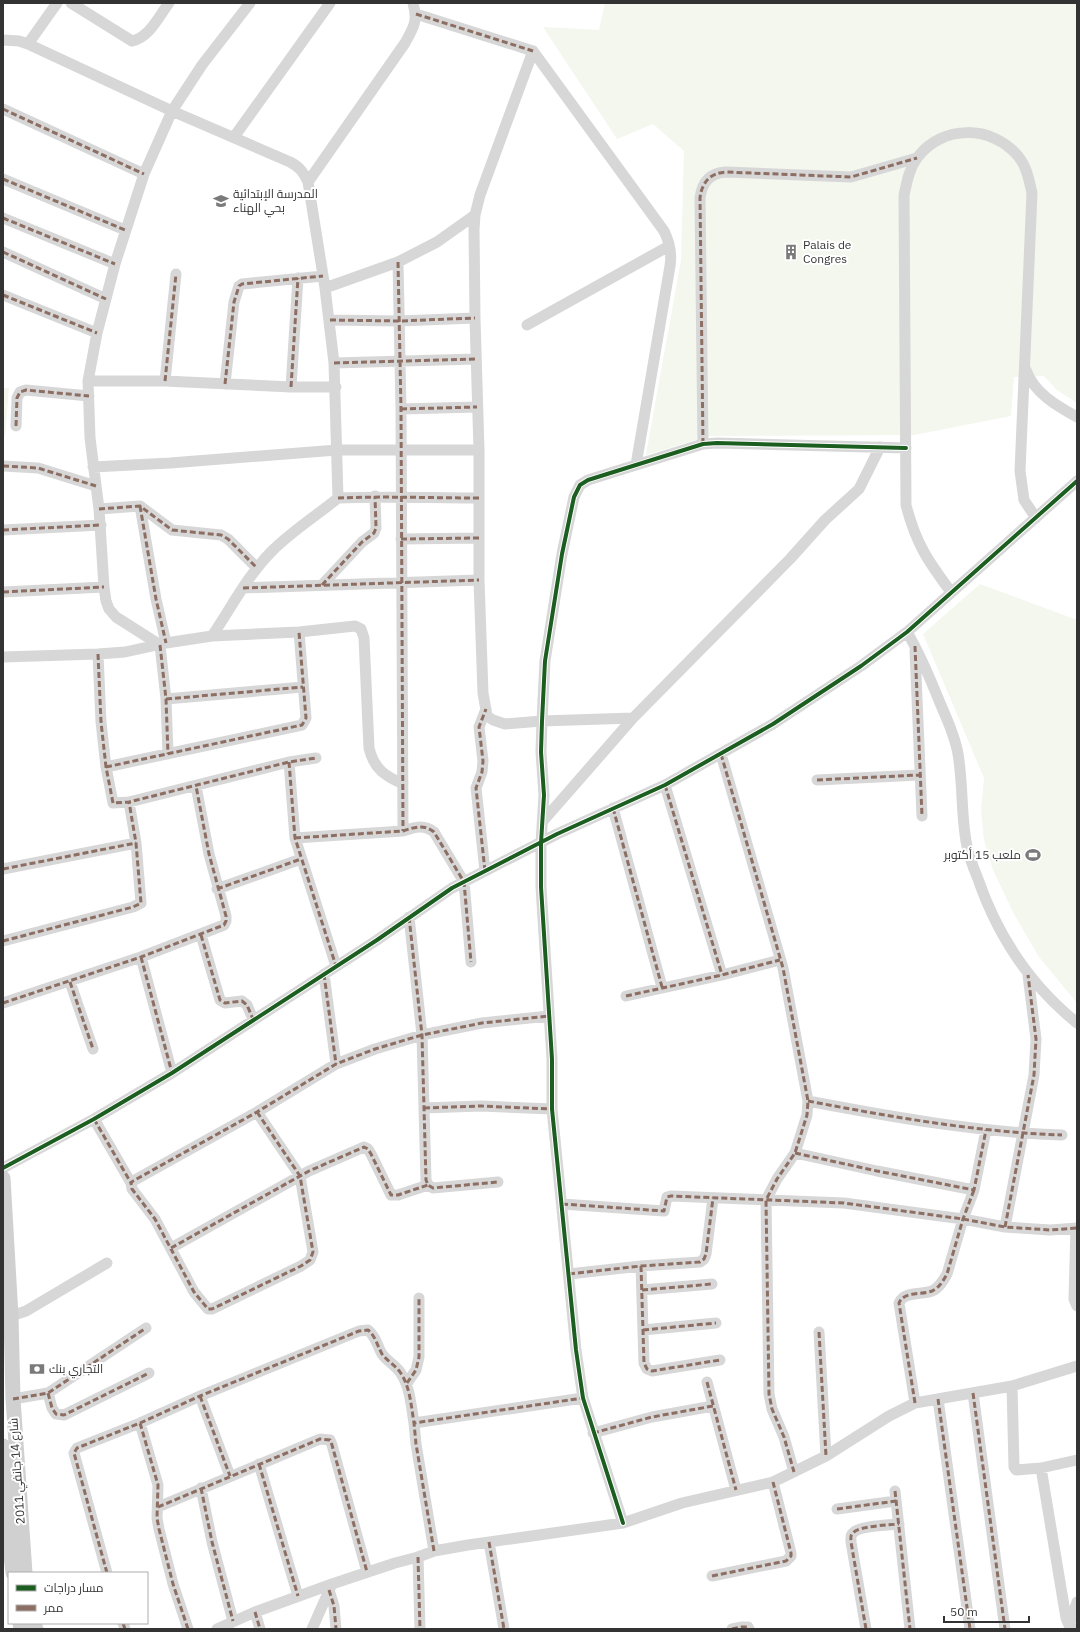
<svg xmlns="http://www.w3.org/2000/svg" width="1080" height="1632" viewBox="0 0 1080 1632" font-family="'IBM Plex Sans',Cairo,sans-serif">
	<style>
		.green { fill: #f3f7ee }
		.lines { fill: none; stroke-linecap: round; stroke-linejoin: round }
		.minor { stroke: #d7d7d7; stroke-width: 11 }
		.secondary { stroke: #d0d0d0; stroke-width: 15 }
		.quiet { stroke: #8d6e63; stroke-width: 3; stroke-dasharray: 6 3; stroke-linecap: butt }
		.cycleway-casing { stroke: #fff; stroke-width: 6 }
		.cycleway { stroke: #1b5e20; stroke-width: 4 }
		.labels { text-anchor: middle; stroke-width: 4; stroke-linejoin: round; paint-order: stroke }
		.poi-label { font-size: 12px; fill: #333; stroke: #fff; text-anchor: start }
		.street-label { font-size: 12px; fill: #333; stroke: #fff }
	</style>
	<rect width="100%" height="100%" fill="#fff"/>
	<path class="green" d="M605 3H1077V403L1057 390 1044 376 1014 377 1011 416 914 435 709 436 646 455 681 260 684 151 653 124 617 139 543 27 599 30Z
		M3 388H9L5 436 3 435Z
		M980 584 1077 620V1003L1039 957 1014 914 993 870 984 840 981 810 984 778 923 634Z"/>
	<g class="lines">
		<path class="minor" d="M71 3 132 41C149 38 159 16 169 3
			M416 14 533 51 664 231C670 243 672 254 670 266L636 465
			M3 40 19 41 28 44 172 111 290 162C300 167 304 173 308 182L325 288 334 363 338 498C316 516 292 531 272 551 247 576 231 608 212 636
			M28 44 57 3
			M533 51 480 195 475 215 474 229 475 318 479 450V580L483 693 487 716 493 720 505 724 542 721 633 718
			M3 109 144 174
			M234 137 330 3
			M3 179 125 230
			M308 182 405 43C414 27 418 21 413 3
			M3 218 115 264
			M3 252 106 299
			M398 262 401 409 403 831
			M325 288 398 262 437 242 475 215
			M3 295 97 333
			M330 320 399 321 475 318
			M527 325 669 246
			M334 363 476 359
			M1026 370C1034 393 1057 406 1077 417
			M88 381H165L291 387H336
			M165 381 176 274
			M225 384 234 302 239 286 242 284 323 276
			M291 387 298 278
			M401 409 477 407
			M16 426 17 398 20 392 26 390 89 396
			M703 444 700 198C702 182 710 173 726 172L851 177 917 158
			M3 466 38 468 96 486
			M93 467 170 463 337 450H479
			M338 498C385 496 432 498 479 498
			M140 506 156 599 166 643
			M99 509 140 506 172 530 221 535 228 539 257 568
			M3 530 101 525
			M401 539 479 538
			M322 585 362 542 374 533 376 528 375 496
			M243 588 479 580
			M3 592 104 587
			M951 592C928 561 916 544 906 505L904 195C907 182 909 169 917 158 942 124 992 125 1018 156 1027 167 1029 180 1032 193L1020 471 1024 500 1036 518
			M907 632C920 654 930 678 940 703 947 719 955 736 958 754 963 783 961 812 966 841 968 854 973 867 978 879 998 937 1029 984 1077 1023
			M915 651 922 816
			M98 654 101 722 106 767 113 803 129 802 289 762 316 758
			M3 657 98 654 125 652 166 643 212 636 299 632 355 626 361 629 364 638 369 748C374 769 385 776 403 784
			M166 699 303 687
			M168 754 166 699 160 645 116 617 109 609 106 601 104 587 99 509 90 438 88 381 97 333 115 264 144 174 172 111 202 65 250 3
			M721 754 783 968 808 1101 807 1115 795 1153 777 1179 766 1200 769 1394 772 1409 784 1437 794 1472
			M289 762 295 838 336 966
			M106 767 302 725 306 718 299 632
			M817 780 919 775
			M665 785 722 975
			M613 808 662 987
			M543 821 633 718 790 559 825 520 859 489 880 447
			M295 838 403 831C415 827 424 824 434 832L464 882 471 962
			M3 869 136 843
			M485 871 476 788 482 772 483 761 479 727 486 709
			M217 889 301 859
			M409 917 422 1035 426 1180 428 1185 433 1188 498 1182
			M201 935 220 1000 225 1003 242 1001 247 1005 253 1019
			M3 941 133 907 141 903 136 843 129 802
			M141 957 172 1073
			M324 974 336 1064
			M70 982 93 1049
			M626 996 722 975 780 960
			M3 1003 141 957 224 925 226 921V916L209 854 196 786
			M808 1101C892 1117 976 1132 1062 1135
			M424 1108 481 1106 552 1109
			M257 1112 300 1176 313 1252 310 1260 301 1266 212 1309H208L194 1292 155 1219 132 1189 131 1183 133 1181 257 1112 336 1064 375 1049 422 1035 482 1023 549 1016
			M94 1119 131 1183
			M795 1153 877 1171 974 1190 986 1130
			M3 1168 94 1119 172 1073 377 940 452 888 557 834 665 785 773 724 861 666 907 632 1077 481
			M562 1204 664 1211 667 1197 671 1196 844 1203 963 1219 1005 1227 1050 1230 1077 1228
			M1005 1227 1034 1075 1036 1039 1028 975
			M1076 1228 1074 1299 1077 1306
			M171 1248 309 1171 364 1147 368 1149 371 1154 391 1195H398L428 1185
			M641 1266 644 1363 647 1369 652 1371 720 1360
			M569 1274 641 1266 700 1262 704 1259 706 1254 713 1198
			M642 1290 712 1284
			M11 1316 26 1311 107 1263
			M643 1330 716 1323
			M819 1332 826 1456
			M707 1382 736 1490
			M407 1383 416 1370 419 1357V1298
			M1012 1386 1014 1467 1016 1470 1041 1468 1077 1460
			M48 1393 52 1408 56 1414 64 1415 149 1373
			M973 1393 1005 1629
			M200 1396 230 1476
			M13 1399 48 1393 146 1328
			M938 1399 970 1629
			M915 1403 899 1303C904 1291 921 1295 932 1291 939 1288 943 1281 947 1274L963 1219 974 1190
			M140 1423 158 1485 157 1518 159 1529 173 1584 188 1629
			M593 1433 652 1417 713 1406
			M259 1464 298 1596
			M1041 1468 1066 1618 1069 1625 1074 1629
			M201 1488 212 1542 233 1621
			M895 1491 910 1629
			M158 1507 320 1439 330 1440 332 1445 367 1572
			M837 1509 896 1501
			M623 1523 583 1398 576 1350 552 1109V1059L541 887V843L544 795 541 752 542 721 545 661 562 554 574 497 580 485 588 480 703 444 717 443 906 448
			M489 1542 504 1629
			M434 1551 416 1444 414 1423 583 1398
			M418 1557 420 1629
			M107 1573 74 1453 77 1448 140 1423 200 1396 359 1331 368 1330C376 1337 377 1345 382 1354 387 1361 395 1365 400 1372 410 1386 411 1405 414 1423
			M712 1576 786 1561 791 1556V1553L773 1482
			M329 1590 334 1606 336 1629
			M255 1612 260 1629
			M123 1623 125 1629
			M1069 1625 1077 1602
			M217 1629 255 1612 332 1584 395 1563 418 1557 434 1551 468 1545 623 1523 682 1503 773 1482 826 1456 889 1416 915 1403 1012 1386 1077 1366
			M312 1629 332 1584
			M732 1629 742 1627H748L749 1629
			M866 1629 851 1542C851 1538 850 1535 853 1533 858 1526 889 1525 899 1524"/>
		<path class="secondary" d="M3 1178 11 1316 13 1399 25 1573
			M3 1446 6 1509 13 1573
			M20 1623 21 1629
			M34 1623 36 1629"/>
		<path class="quiet" d="M416 14 533 51
			M3 109 144 174
			M3 179 125 230
			M3 218 115 264
			M3 252 106 299
			M398 262 401 409 403 831
			M3 295 97 333
			M330 320 399 321 475 318
			M334 363 476 359
			M165 381 176 274
			M225 384 234 302 239 286 242 284 323 276
			M291 387 298 278
			M401 409 477 407
			M16 426 17 398 20 392 26 390 89 396
			M703 444 700 198C702 182 710 173 726 172L851 177 917 158
			M3 466 38 468 96 486
			M338 498C385 496 432 498 479 498
			M140 506 156 599 166 643
			M99 509 140 506 172 530 221 535 228 539 257 568
			M3 530 101 525
			M401 539 479 538
			M322 585 362 542 374 533 376 528 375 496
			M243 588 479 580
			M3 592 104 587
			M160 645 166 699 168 754
			M915 646 922 816
			M98 654 101 722 106 767 113 803 129 802 289 762 316 758
			M166 699 303 687
			M721 754 783 968 808 1101 807 1115 795 1153 777 1179 766 1200 769 1394 772 1409 784 1437 794 1472
			M289 762 295 838 336 966
			M106 767 302 725 306 718 299 632
			M817 780 919 775
			M665 785 722 975
			M613 808 662 987
			M295 838 403 831C415 827 424 824 434 832L464 882 471 962
			M3 869 136 843
			M485 871 476 788 482 772 483 761 479 727 486 709
			M217 889 301 859
			M409 917 422 1035 426 1180 428 1185 433 1188 498 1182
			M201 935 220 1000 225 1003 242 1001 247 1005 253 1019
			M3 941 133 907 141 903 136 843 129 802
			M141 957 172 1073
			M324 974 336 1064
			M70 982 93 1049
			M626 996 722 975 780 960
			M3 1003 141 957 224 925 226 921V916L209 854 196 786
			M808 1101C892 1117 976 1132 1062 1135
			M424 1108 481 1106 552 1109
			M257 1112 300 1176 313 1252 310 1260 301 1266 212 1309H208L194 1292 155 1219 132 1189 131 1183 133 1181 257 1112 336 1064 375 1049 422 1035 482 1023 549 1016
			M94 1119 131 1183
			M795 1153 877 1171 974 1190 986 1130
			M562 1204 664 1211 667 1197 671 1196 844 1203 963 1219 1005 1227 1050 1230 1077 1228
			M1005 1227 1034 1075 1036 1039 1028 975
			M171 1248 309 1171 364 1147 368 1149 371 1154 391 1195H398L428 1185
			M641 1266 644 1363 647 1369 652 1371 720 1360
			M569 1274 641 1266 700 1262 704 1259 706 1254 713 1198
			M642 1290 712 1284
			M643 1330 716 1323
			M819 1332 826 1456
			M707 1382 736 1490
			M407 1383 416 1370 419 1357V1298
			M48 1393 52 1408 56 1414 64 1415 149 1373
			M973 1393 1005 1629
			M200 1396 230 1476
			M13 1399 48 1393 146 1328
			M938 1399 970 1629
			M915 1403 899 1303C904 1291 921 1295 932 1291 939 1288 943 1281 947 1274L963 1219 974 1190
			M140 1423 158 1485 157 1518 159 1529 173 1584 188 1629
			M593 1433 652 1417 713 1406
			M259 1464 298 1596
			M201 1488 212 1542 233 1621
			M895 1491 910 1629
			M158 1507 320 1439 330 1440 332 1445 367 1572
			M837 1509 896 1501
			M489 1542 504 1629
			M434 1551 416 1444 414 1423 583 1398
			M418 1557 420 1629
			M107 1573 74 1453 77 1448 140 1423 200 1396 359 1331 368 1330C376 1337 377 1345 382 1354 387 1361 395 1365 400 1372 410 1386 411 1405 414 1423
			M712 1576 786 1561 791 1556V1553L773 1482
			M329 1590 334 1606 336 1629
			M255 1612 260 1629
			M123 1623 125 1629
			M732 1629 742 1627H748L749 1629
			M866 1629 851 1542C851 1538 850 1535 853 1533 858 1526 889 1525 899 1524"/>
		<g class="cycleway-casing">
			<path id="cycleway" d="M3 1168 94 1119 172 1073 377 940 452 888 557 834 665 785 773 724 861 666 907 632 1077 481
				M623 1523 583 1398 576 1350 552 1109V1059L541 887V843L544 795 541 752 542 721 545 661 562 554 574 497 580 485 588 480 703 444 717 443 906 448"/>
		</g>
		<use href="#cycleway" class="cycleway"/>
	</g>
	<defs>
		<g id="school-bare" transform="scale(1.2)"><path d="M0-5L7-2L0 1L-7-2ZM-4 1L0 2.5L4 1V4Q0 6-4 4Z" fill="#7a7a7a" stroke="#fff" stroke-width="2.5" paint-order="stroke"/></g>
		<g id="building-bare" transform="scale(1.2)"><path d="M-4-6H4V6H1V3H-1V6H-4ZM-2.5-4.3h1.7v1.8h-1.7ZM.8-4.3h1.7v1.8H.8ZM-2.5-1h1.7V.8h-1.7ZM.8-1h1.7V.8H.8Z" fill="#7a7a7a" stroke="#fff" stroke-width="2.5" paint-order="stroke"/></g>
		<g id="stadium-bare" transform="scale(1.2)"><path d="M0-5a6.5 5 0 1 0 0 10a6.5 5 0 1 0 0-10ZM-3.5-1.8h7v3.6h-7Z" fill="#7a7a7a" stroke="#fff" stroke-width="2.5" paint-order="stroke"/></g>
		<g id="bank-bare" transform="scale(1.2)"><path d="M-6-4H6V4H-6ZM0-2.3a2.3 2.3 0 1 0 0 4.6a2.3 2.3 0 1 0 0-4.6Z" fill="#7a7a7a" stroke="#fff" stroke-width="2.5" paint-order="stroke"/></g>
	</defs>
	<g fill-rule="evenodd">
		<use href="#school-bare" x="221" y="201"/>
		<use href="#building-bare" x="791" y="252"/>
		<use href="#stadium-bare" x="1033" y="855"/>
		<use href="#bank-bare" x="37" y="1369"/>
	</g>
	<g class="labels">
		<g class="poi-label">
			<text x="233" y="198">المدرسة الإبتدائية<tspan x="233" dy="14">بحي الهناء</tspan></text>
			<text x="803" y="249">Palais de<tspan x="803" dy="14">Congres</tspan></text>
			<text x="1021" y="859" text-anchor="end">ملعب 15 أكتوبر</text>
			<text x="49" y="1373">التجاري بنك</text>
		</g>
		<g class="street-label">
			<text transform="translate(17 1471) rotate(-94)" y="4">شارع 14 جانفي 2011</text>
		</g>
	</g>
	<rect width="1080" height="1632" fill="none" stroke="#333333" stroke-width="8"/>
	<rect x="8" y="1572" width="140" height="52" fill="#ffffff" stroke="#adadad"/>
	<rect x="16" y="1585" width="20" height="6" fill="#1b5e20" stroke="#adadad"/>
	<text x="44" y="1592" font-size="12" fill="#333333">مسار دراجات</text>
	<rect x="16" y="1605" width="20" height="6" fill="#8d6e63" stroke="#adadad"/>
	<text x="44" y="1612" font-size="12" fill="#333333">ممر</text>
	<path d="M944 1616v6h85v-6" fill="none" stroke="#333333" stroke-width="2"/>
	<text x="950" y="1616" font-size="12" fill="#333333" stroke="#ffffff" stroke-width="3" paint-order="stroke">50 m</text>
</svg>
